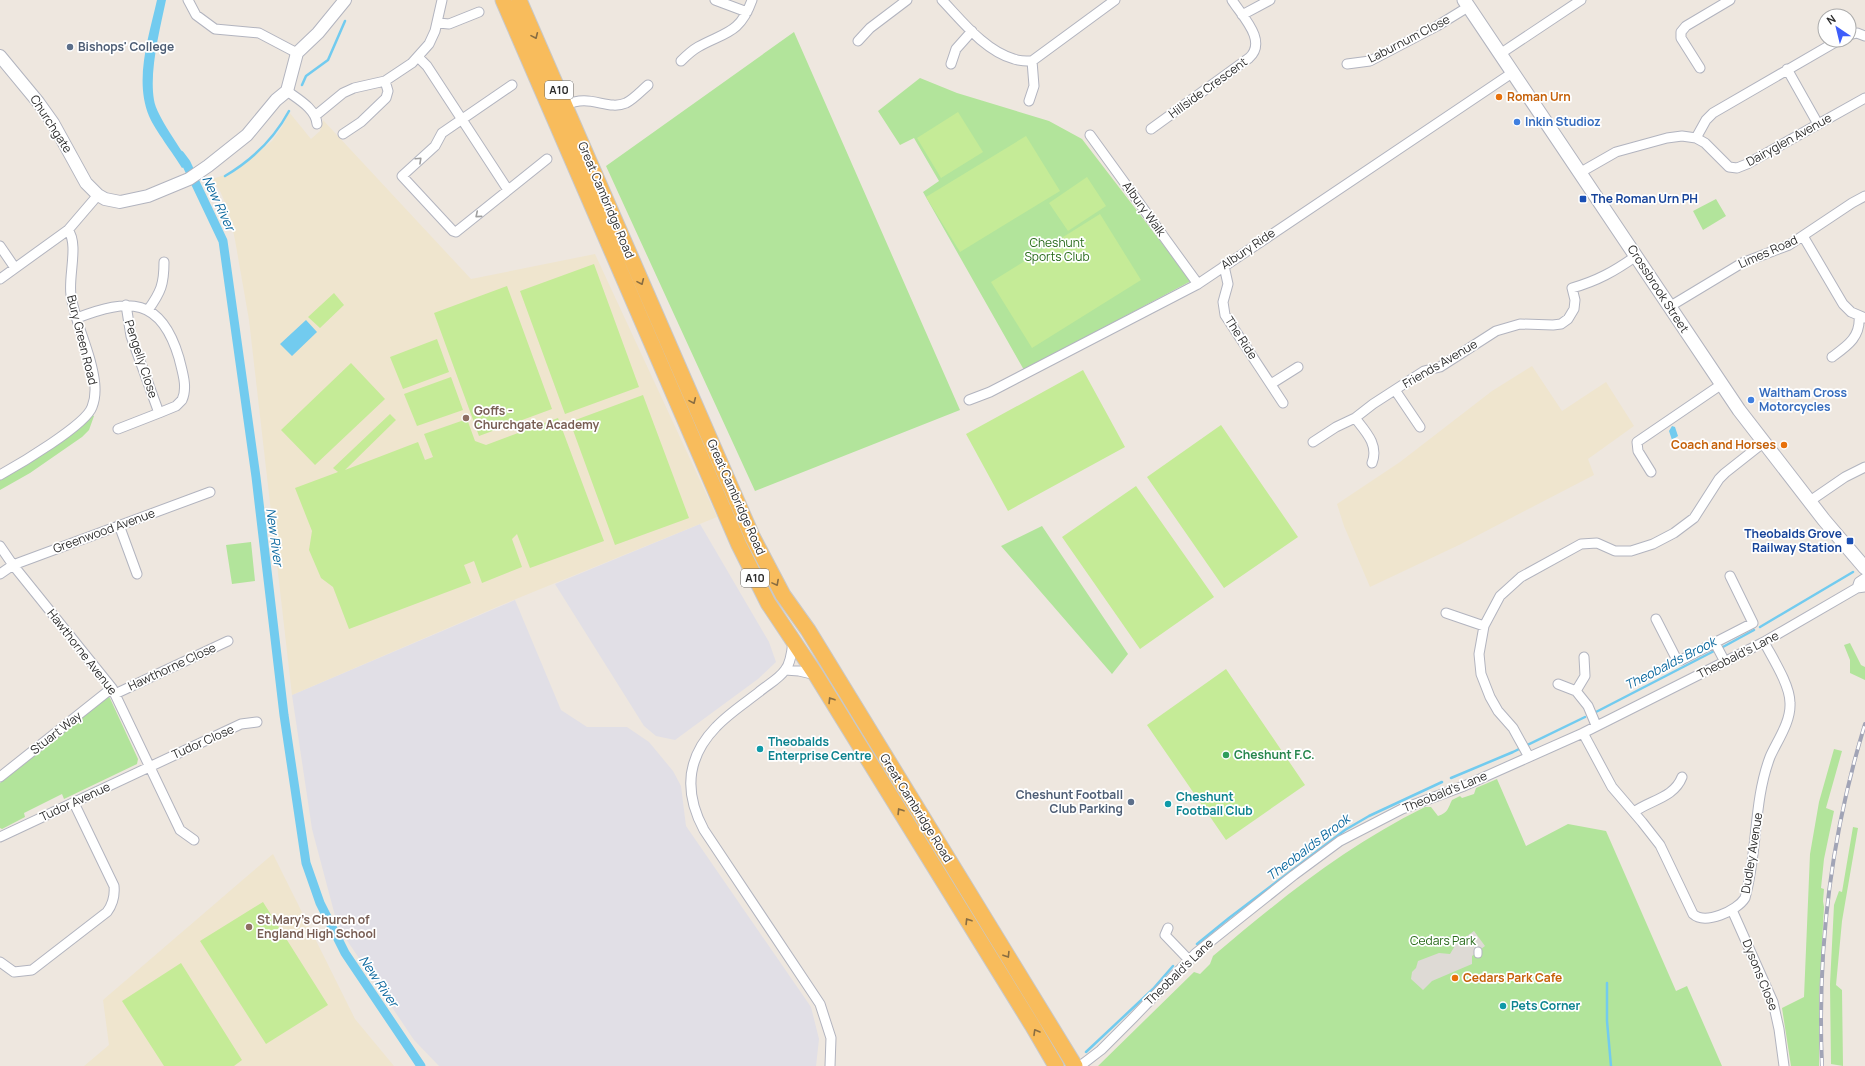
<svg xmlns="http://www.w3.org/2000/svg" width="1865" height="1066" viewBox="0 0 1865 1066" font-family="Manrope,sans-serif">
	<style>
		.industrial { fill: #e1dfe6 }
		.education { fill: #efe5ce }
		.green { fill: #b2e49b }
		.pitch { fill: #c5eb97 }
		.plaza { fill: #dedad5 }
		.water { fill: #72cbef }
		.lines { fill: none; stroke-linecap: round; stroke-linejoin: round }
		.stream { stroke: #72cbef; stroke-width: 2.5 }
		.canal { stroke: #72cbef; stroke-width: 9 }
		.pedestrian-casing { stroke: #b2b4bf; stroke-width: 9 }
		.minor-casing { stroke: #b2b4bf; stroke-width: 11 }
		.tertiary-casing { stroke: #b2b4bf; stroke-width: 14 }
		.secondary-casing { stroke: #b2b4bf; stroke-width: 15 }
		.trunk-casing { stroke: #c8c8c8; stroke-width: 17 }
		.pedestrian { stroke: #fff; stroke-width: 7 }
		.minor { stroke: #fff; stroke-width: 9 }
		.tertiary { stroke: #fff; stroke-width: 12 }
		.secondary { stroke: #fff; stroke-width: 13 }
		.trunk { stroke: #f8bc5c; stroke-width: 15 }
		.rail-casing { stroke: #a1a4b6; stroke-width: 4 }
		.rail { stroke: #fff; stroke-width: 2.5; stroke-dasharray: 8; stroke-linecap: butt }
		.oneway { stroke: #886d42 }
		.oneway2 { stroke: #a0a0a0 }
		.service-dot { fill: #5c6f8a; stroke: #fff; stroke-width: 1.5 }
		.food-dot { fill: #e8710a; stroke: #fff; stroke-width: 1.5 }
		.shop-dot { fill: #3f7fe0; stroke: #fff; stroke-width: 1.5 }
		.transit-dot { fill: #1a4fb4; stroke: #fff; stroke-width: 1.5 }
		.education-dot { fill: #8d6e63; stroke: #fff; stroke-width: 1.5 }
		.culture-dot { fill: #0f9aa8; stroke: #fff; stroke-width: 1.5 }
		.leisure-dot { fill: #2e9e5b; stroke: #fff; stroke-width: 1.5 }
		.labels { text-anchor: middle; stroke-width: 3.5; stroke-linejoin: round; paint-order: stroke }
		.shield { fill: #fff; stroke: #6b6b6b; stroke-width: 1 }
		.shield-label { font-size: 11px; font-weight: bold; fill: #2c2c2c }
		.street-label { font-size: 12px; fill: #2c2c2c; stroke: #fff }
		.service-label { font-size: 12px; font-weight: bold; fill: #4e5e75; stroke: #fff; text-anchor: start }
		.food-label { font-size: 12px; font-weight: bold; fill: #c56008; stroke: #fff; text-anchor: start }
		.shop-label { font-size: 12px; font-weight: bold; fill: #366cbe; stroke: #fff; text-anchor: start }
		.transit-label { font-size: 12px; font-weight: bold; fill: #164399; stroke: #fff; text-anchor: start }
		.park-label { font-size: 12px; fill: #296b1b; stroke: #fff }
		.education-label { font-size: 12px; font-weight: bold; fill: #785e54; stroke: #fff; text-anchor: start }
		.culture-label { font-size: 12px; font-weight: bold; fill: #0d838f; stroke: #fff; text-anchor: start }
		.leisure-label { font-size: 12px; font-weight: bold; fill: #27864d; stroke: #fff; text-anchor: start }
		.water-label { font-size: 13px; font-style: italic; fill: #0d699f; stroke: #fff }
	</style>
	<rect width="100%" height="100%" fill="#eee7df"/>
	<path class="industrial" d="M700 524 769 642 776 662 758 679 675 740 656 736 644 726 555 584Z
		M515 600 561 710 587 727H627L649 742 673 771 681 786 686 826 811 1007 819 1039 816 1066H439L414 1040 338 927 312 829 292 695Z"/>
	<path class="education" d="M289 112 311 139 320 131 323 120 471 279 595 254 717 517 499 606 292 695 249 320 235 240 229 212 220 191 212 179 234 172 272 141 282 127Z
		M1532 366 1562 411 1606 382 1634 426 1588 459 1594 475 1461 544 1370 587 1344 526 1337 504 1400 462 1492 391Z
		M273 854 355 1019 394 1066H84L109 1045 103 1000Z"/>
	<path class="green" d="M794 32 960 410 755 491 606 166Z
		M920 78 957 93 1049 121 1082 139 1191 281 1024 370 923 192 939 181 914 138 900 145 878 111Z
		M1716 199 1726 216 1703 230 1693 211Z
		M92 415 94 416 89 430 82 437 30 473 0 490V479L77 430Z
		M1042 526 1128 654 1112 674 1001 546Z
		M251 542 255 581 232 584 226 545Z
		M1850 643 1861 665 1865 667V680L1850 673V660L1844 645Z
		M108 694 138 759 137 764 64 799 62 794 24 813 25 817 2 829 0 828V783L90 711Z
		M1834 749 1842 751 1826 808 1834 811 1824 859 1821 888 1824 889 1823 901 1824 907 1819 996V1066H1791L1782 1008 1804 997 1810 854 1819 802Z
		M1497 779 1526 846 1568 824 1606 831 1676 991 1687 986 1722 1066H1098L1194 972 1200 974 1210 964 1213 956C1282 898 1344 847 1425 807H1431L1438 816C1448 813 1448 808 1452 800L1460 796 1462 798 1474 794 1476 788Z
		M1853 827 1858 828 1842 921 1836 985 1842 990 1843 1066 1831 1064 1830 984 1834 905 1839 891 1842 892Z"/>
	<path class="pitch" d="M958 112 983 152 941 178 917 138Z
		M1026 136 1060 191 960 252 926 197Z
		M1087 177 1106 206 1068 231 1049 203Z
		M1100 214 1141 280 1032 348 991 282Z
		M594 264 639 387 565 414 520 291Z
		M507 286 552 409 479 436 434 313Z
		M334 293 344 305 320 328 308 317Z
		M437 339 449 372 403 389 390 357Z
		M351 363 385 399 315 465 281 430Z
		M1083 370 1125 447 1008 511 966 434Z
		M451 377 463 410 417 426 404 394Z
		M643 395 689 518 615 545 570 422Z
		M390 414 396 420 345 470 418 442 425 460 433 457 424 434 467 419 475 441 486 445 558 418 604 541 530 568 517 534 512 539 522 567 482 583 474 561 464 565 471 583 349 629 333 587 321 578 309 550 312 531 295 488 338 472 333 468Z
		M1221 425 1298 537 1224 588 1147 477Z
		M1136 486 1214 597 1140 649 1062 537Z
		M1226 669 1305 785 1226 840 1147 725Z
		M263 902 328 1005 266 1044 200 941Z
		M181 963 242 1060 234 1066H164L122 1001Z"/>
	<path class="plaza" d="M1474 931 1485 946 1472 956V964L1432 981 1423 990 1411 979 1412 972 1416 968 1418 961 1439 953 1450 954 1456 944Z"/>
	<path class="water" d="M157 0H166C160 29 149 71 154 100 156 115 181 149 190 164L182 168C173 153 155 130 149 116 134 80 149 36 157 0Z
		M306 320 317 332 292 356 280 344Z
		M1672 426 1675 427 1678 436 1672 440 1669 431Z"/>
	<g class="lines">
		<path class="stream" d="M302 85 306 76 328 60 345 21
			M225 176C252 160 274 139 289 111
			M1760 627 1853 572
			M1721 648 1754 630
			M1594 713 1716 650
			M1451 778 1513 752 1585 717
			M1197 944 1229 918 1345 830 1369 816 1442 782
			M1607 983V1021L1611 1066
			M1086 1052 1153 989 1173 966"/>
		<path class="canal" d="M180 155 186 163 223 241 256 477 284 715 306 863 320 903 345 953 421 1066"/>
		<g class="pedestrian-casing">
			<path id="pedestrian" d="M1478 951V954"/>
		</g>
		<g class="minor-casing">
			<path id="minor" d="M188 0 196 15 215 29 259 33 297 53
				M715 0 747 12
				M942 0C962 21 985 51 1014 59 1019 61 1026 61 1032 61L1034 86 1029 101
				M1242 15 1270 0
				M438 23 449 24 479 12
				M1849 35 1857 33 1865 36
				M858 41 870 28 907 0
				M1500 54 1581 0
				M418 57 427 66 508 190
				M681 61C686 56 691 51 698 47 725 32 740 34 752 0
				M1032 61 1115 0
				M951 64 956 49 972 31
				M1347 64 1370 61 1437 26 1468 7
				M1700 68 1681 38V32L1686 26 1730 0
				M1787 69 1818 124
				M512 85 442 133 435 146 402 176 453 231 456 232 547 159
				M287 91C298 99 316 109 317 124
				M566 105C590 93 607 111 626 103 634 99 641 91 648 85
				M315 116 343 93 354 88 385 81 412 63 429 44 435 31 442 0
				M1151 129 1249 58C1268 41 1242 16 1232 0
				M343 134 361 122 386 98 388 91 385 81
				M1090 135 1198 284
				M1696 138 1706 120 1713 113 1839 40
				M1581 172 1616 152 1667 138 1682 136 1696 138 1705 143 1729 167 1737 168 1747 164 1865 98
				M1803 236 1843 304 1851 312 1865 318
				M0 246 15 268
				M1224 266 1228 284 1223 302 1225 315 1283 403
				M0 279 68 230 98 195
				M1669 307 1742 263 1789 245 1852 203 1865 196
				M148 310C161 292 164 284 164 262
				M77 318C129 298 161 297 179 358 182 371 188 387 182 400L176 406 159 413 131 336 126 305
				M1832 357C1847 346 1861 337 1859 316
				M1271 384 1298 367
				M1395 390 1420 427
				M969 400 990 392 1198 284 1512 73
				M1355 418C1366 432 1379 445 1372 463
				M118 429 159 413
				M1313 442 1336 427 1355 418 1373 404 1424 371 1440 367 1496 331 1520 324 1553 325 1561 324 1568 319 1574 309 1575 300 1572 288C1597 281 1615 271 1636 256
				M1651 472 1638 451 1637 442 1722 384
				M0 475C18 465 86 425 92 407 98 392 94 375 90 360 84 338 74 317 71 295 68 277 79 244 68 230
				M1810 501 1845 477 1865 467
				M119 525 137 574
				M0 546 13 565 112 688 180 830 194 840
				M0 574 13 565 210 492
				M1857 588 1859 582 1865 578
				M1446 613 1484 626
				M1656 619 1676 658 1681 660 1753 623 1730 576
				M793 641C792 650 791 663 785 670 779 679 767 685 759 692 745 703 728 714 716 727 686 758 684 793 704 830L820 1004 831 1038 830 1066
				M1715 643 1725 662
				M785 670 799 671 816 675
				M1558 684 1576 691 1585 676 1584 657
				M1576 691 1588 706 1596 725
				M115 694 228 641
				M1583 733 1612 787 1642 822 1660 845 1693 914C1705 925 1737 911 1745 898 1758 852 1753 802 1770 757 1777 741 1791 722 1790 703 1790 685 1773 659 1764 642
				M1529 757 1513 728 1498 711 1490 697 1481 674 1479 654 1484 626 1500 596 1521 577 1581 544 1597 543 1615 551H1631L1653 544 1674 533 1694 518 1719 479 1725 473 1763 443
				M0 777 112 688
				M1634 812C1650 800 1674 798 1682 777
				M0 837 241 724 257 722
				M1732 910 1773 1002 1779 1029 1784 1066
				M1168 928 1165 935 1189 960
				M0 962 14 972 32 970 107 912C113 904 115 896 114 886L74 803
				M1080 1066 1101 1050 1134 1017 1196 953 1294 875 1340 841 1402 809 1464 786 1583 733 1764 642 1857 588 1865 587"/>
		</g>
		<g class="tertiary-casing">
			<path id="tertiary" d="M0 56 38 102 53 123 86 183 98 195 105 199 120 202 148 196 189 179 208 166 247 135 276 100 287 91 297 53 318 33 345 0"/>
		</g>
		<g class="secondary-casing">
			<path id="secondary" d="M1464 0 1739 410 1824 520 1865 568"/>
		</g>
		<g class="trunk-casing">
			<path id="trunk" d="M503 0 739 545 768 603 816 675 1032 1025 1056 1066
				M519 0 752 536 783 595 808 630 1075 1066"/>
		</g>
		<use href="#pedestrian" class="pedestrian"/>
		<use href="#minor" class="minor"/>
		<use href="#tertiary" class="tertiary"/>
		<use href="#secondary" class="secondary"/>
		<use href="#trunk" class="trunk"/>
		<g class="rail-casing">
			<path id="rail" d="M1822 1066C1817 950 1831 835 1865 724"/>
		</g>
		<use href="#rail" class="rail"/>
	</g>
	<defs><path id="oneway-chevron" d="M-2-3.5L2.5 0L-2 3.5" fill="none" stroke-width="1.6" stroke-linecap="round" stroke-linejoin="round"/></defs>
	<g class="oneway">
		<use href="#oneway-chevron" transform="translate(535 36) rotate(66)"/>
		<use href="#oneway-chevron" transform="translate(641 282) rotate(66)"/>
		<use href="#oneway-chevron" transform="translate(693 401) rotate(66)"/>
		<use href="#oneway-chevron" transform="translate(776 583) rotate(62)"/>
		<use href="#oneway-chevron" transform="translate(831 700) rotate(-122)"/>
		<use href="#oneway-chevron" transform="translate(900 811) rotate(-122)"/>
		<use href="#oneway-chevron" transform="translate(968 921) rotate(-122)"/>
		<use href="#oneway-chevron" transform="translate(1007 955) rotate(58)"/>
		<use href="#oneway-chevron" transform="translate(1036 1032) rotate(-120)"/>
	</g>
	<g class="oneway2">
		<use href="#oneway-chevron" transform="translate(419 160) rotate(-43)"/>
		<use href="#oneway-chevron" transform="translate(478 215) rotate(140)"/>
	</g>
	<g class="service-dot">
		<circle cx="70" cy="47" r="4"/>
		<circle cx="1131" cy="802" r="4"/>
	</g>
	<g class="food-dot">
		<circle cx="1499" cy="97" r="4"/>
		<circle cx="1784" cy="445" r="4"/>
		<circle cx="1455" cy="978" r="4"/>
	</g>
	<g class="shop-dot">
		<circle cx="1517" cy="122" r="4"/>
		<circle cx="1751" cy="400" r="4"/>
	</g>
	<g class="transit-dot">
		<rect x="1579" y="195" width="8" height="8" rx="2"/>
		<rect x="1846" y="537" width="8" height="8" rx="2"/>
	</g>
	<g class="education-dot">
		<circle cx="466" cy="418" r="4"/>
		<circle cx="249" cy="927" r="4"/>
	</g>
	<g class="culture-dot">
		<circle cx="760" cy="749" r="4"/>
		<circle cx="1168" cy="804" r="4"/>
		<circle cx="1503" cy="1006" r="4"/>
	</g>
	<circle class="leisure-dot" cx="1226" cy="755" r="4"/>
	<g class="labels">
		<g class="shield">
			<rect x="545" y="81" width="28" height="18" rx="3"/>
			<rect x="741" y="569" width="28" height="18" rx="3"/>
		</g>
		<g class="shield-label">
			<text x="559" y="94">A10</text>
			<text x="755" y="582">A10</text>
		</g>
		<g class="street-label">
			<text transform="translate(1409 39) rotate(-27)" y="4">Laburnum Close</text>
			<text transform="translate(1208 88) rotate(-36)" y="4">Hillside Crescent</text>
			<text transform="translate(51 124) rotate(57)" y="4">Churchgate</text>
			<text transform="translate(1789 140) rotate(-29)" y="4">Dairyglen Avenue</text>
			<text transform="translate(606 200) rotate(67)" y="4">Great Cambridge Road</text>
			<text transform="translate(1144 209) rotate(54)" y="4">Albury Walk</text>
			<text transform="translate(1248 249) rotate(-34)" y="4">Albury Ride</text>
			<text transform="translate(1768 252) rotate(-24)" y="4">Limes Road</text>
			<text transform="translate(1658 289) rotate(57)" y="4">Crossbrook Street</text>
			<text transform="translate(1241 338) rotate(57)" y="4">The Ride</text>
			<text transform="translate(82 340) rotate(76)" y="4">Bury Green Road</text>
			<text transform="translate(141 359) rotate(72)" y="4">Pengelly Close</text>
			<text transform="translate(1440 364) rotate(-30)" y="4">Friends Avenue</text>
			<text transform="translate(736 497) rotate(66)" y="4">Great Cambridge Road</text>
			<text transform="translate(104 531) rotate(-20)" y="4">Greenwood Avenue</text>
			<text transform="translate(82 652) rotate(52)" y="4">Hawthorne Avenue</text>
			<text transform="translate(1738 655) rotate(-27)" y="4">Theobald's Lane</text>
			<text transform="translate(172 667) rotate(-25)" y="4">Hawthorne Close</text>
			<text transform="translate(56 733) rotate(-38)" y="4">Stuart Way</text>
			<text transform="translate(203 742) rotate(-24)" y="4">Tudor Close</text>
			<text transform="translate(1445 792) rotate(-22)" y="4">Theobald's Lane</text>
			<text transform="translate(75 802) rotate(-25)" y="4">Tudor Avenue</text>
			<text transform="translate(916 808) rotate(58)" y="4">Great Cambridge Road</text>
			<text transform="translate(1752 853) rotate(-81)" y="4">Dudley Avenue</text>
			<text transform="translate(1179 972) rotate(-44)" y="4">Theobald's Lane</text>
			<text transform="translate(1760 975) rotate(68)" y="4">Dysons Close</text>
		</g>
		<g class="service-label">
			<text x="78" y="51">Bishops' College</text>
			<text x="1123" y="799" text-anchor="end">Cheshunt Football<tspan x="1123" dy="14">Club Parking</tspan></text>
		</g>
		<g class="food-label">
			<text x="1507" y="101">Roman Urn</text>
			<text x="1776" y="449" text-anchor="end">Coach and Horses</text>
			<text x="1463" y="982">Cedars Park Cafe</text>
		</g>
		<g class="shop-label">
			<text x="1525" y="126">Inkin Studioz</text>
			<text x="1759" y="397">Waltham Cross<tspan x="1759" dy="14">Motorcycles</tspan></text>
		</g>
		<g class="transit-label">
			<text x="1591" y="203">The Roman Urn PH</text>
			<text x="1842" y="538" text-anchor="end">Theobalds Grove<tspan x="1842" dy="14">Railway Station</tspan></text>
		</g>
		<g class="park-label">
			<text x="1057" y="247">Cheshunt<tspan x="1057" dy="14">Sports Club</tspan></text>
			<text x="1443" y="945">Cedars Park</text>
		</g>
		<g class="education-label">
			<text x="474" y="415">Goffs -<tspan x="474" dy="14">Churchgate Academy</tspan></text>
			<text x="257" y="924">St Mary's Church of<tspan x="257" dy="14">England High School</tspan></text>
		</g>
		<g class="culture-label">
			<text x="768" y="746">Theobalds<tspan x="768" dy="14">Enterprise Centre</tspan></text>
			<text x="1176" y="801">Cheshunt<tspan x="1176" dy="14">Football Club</tspan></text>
			<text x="1511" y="1010">Pets Corner</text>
		</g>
		<g class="leisure-label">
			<text x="1234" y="759">Cheshunt F.C.</text>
		</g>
		<g class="water-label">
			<text transform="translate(219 203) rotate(65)" y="5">New River</text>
			<text transform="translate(275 537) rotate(82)" y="5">New River</text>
			<text transform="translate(1670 663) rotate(-27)" y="5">Theobalds Brook</text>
			<text transform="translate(1308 847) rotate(-37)" y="5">Theobalds Brook</text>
			<text transform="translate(379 981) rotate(56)" y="5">New River</text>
		</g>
	</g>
	<g transform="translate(1837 28) rotate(325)"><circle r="19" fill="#ffffff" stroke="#ababab"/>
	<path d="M0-3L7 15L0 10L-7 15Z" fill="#3f5efa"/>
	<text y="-6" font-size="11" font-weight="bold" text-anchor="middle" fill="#2c2c2c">N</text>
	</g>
</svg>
